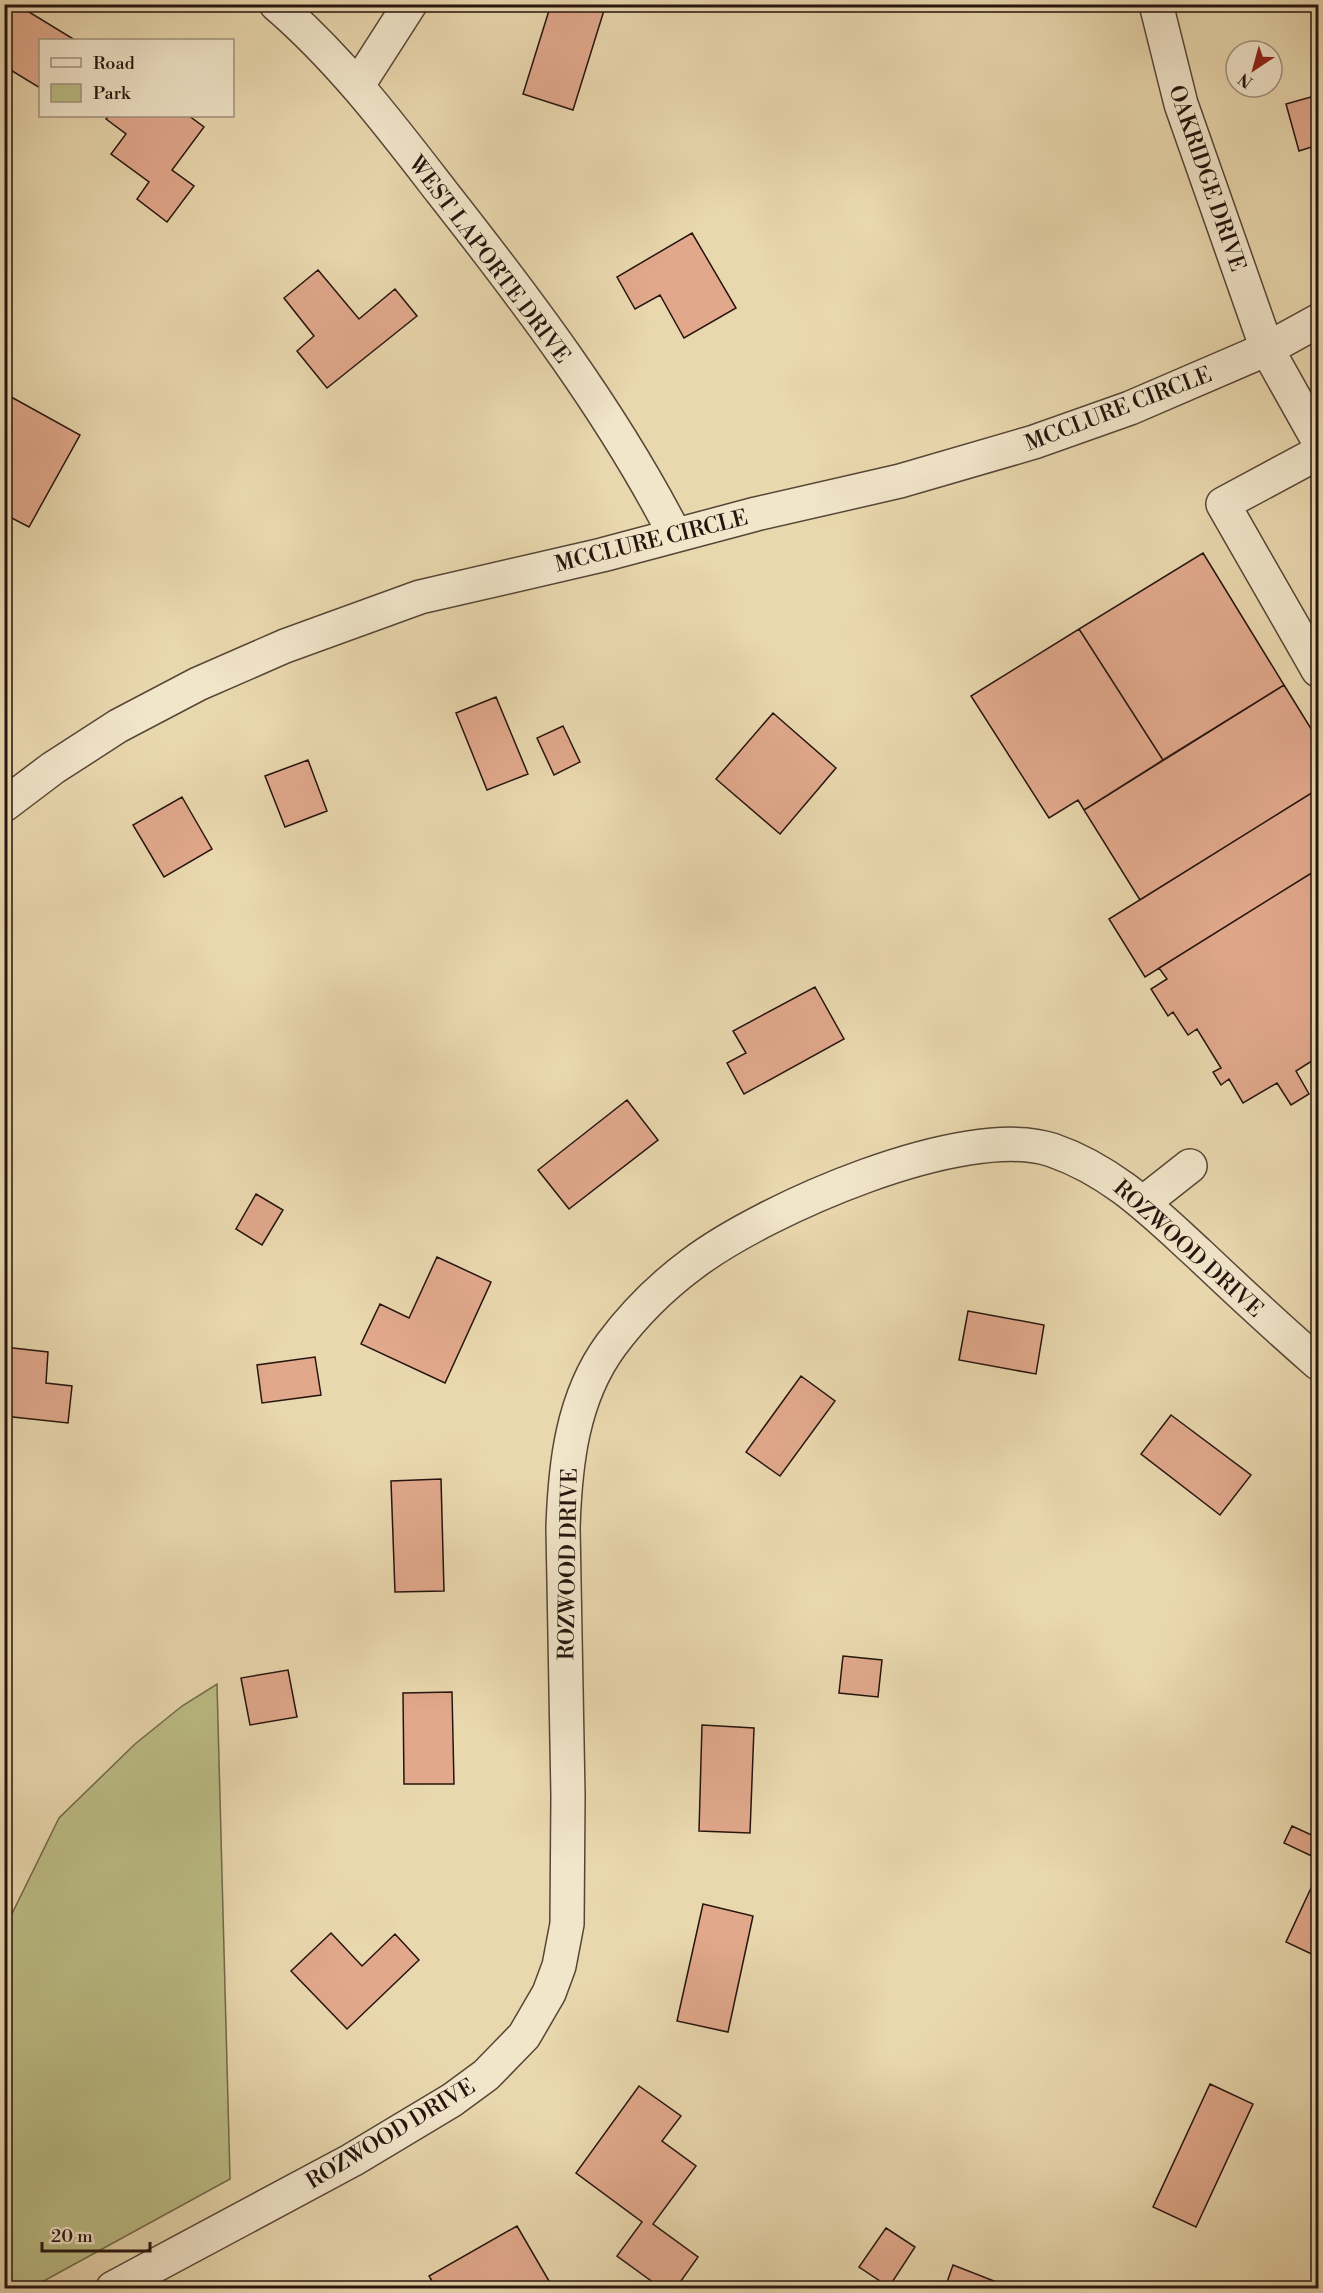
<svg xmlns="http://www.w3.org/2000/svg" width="1323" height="2293" viewBox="0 0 1323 2293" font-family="'Libre Bodoni',serif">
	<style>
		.green { fill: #bcbd86; stroke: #71694a; stroke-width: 1.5 }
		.building { fill: #e1a88c; stroke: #26150e; stroke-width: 1.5 }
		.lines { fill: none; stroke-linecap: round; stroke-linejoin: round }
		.minor-casing { stroke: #574636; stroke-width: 36 }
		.minor { stroke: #f1e5ca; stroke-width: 33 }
		.labels { text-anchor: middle; stroke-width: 6; stroke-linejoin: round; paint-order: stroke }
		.street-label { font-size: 22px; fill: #26150e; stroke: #f1e5ca }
	</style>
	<rect width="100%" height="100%" fill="#e9d7ae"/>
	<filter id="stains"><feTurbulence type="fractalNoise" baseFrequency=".00333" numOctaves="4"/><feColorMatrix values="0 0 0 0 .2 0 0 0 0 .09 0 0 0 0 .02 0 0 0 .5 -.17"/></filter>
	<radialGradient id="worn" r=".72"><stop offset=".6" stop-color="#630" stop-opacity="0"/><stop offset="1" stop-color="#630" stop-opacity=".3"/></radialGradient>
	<path class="green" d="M217 1684 230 2179 31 2288H5V1928L59 1818 135 1744 182 1706Z"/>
	<path class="building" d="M4 4H16L75 40H40V88L4 66Z
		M551 4H606L573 110 523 94Z
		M1318 95V145L1299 151 1286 104Z
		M109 116H189L204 127 172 170 194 186 167 222 137 199 149 182 111 154 126 134 106 119Z
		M692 233 736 308 684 338 660 295 635 309 617 277Z
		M318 270 359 319 395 289 417 316 327 388 297 351 314 336 284 298Z
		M4 393 80 435 29 527 4 514Z
		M1203 553 1284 685 1163 760 1079 629Z
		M1079 629 1163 760 1084 810 1078 800 1049 818 971 696Z
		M1284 685 1318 740V789L1140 900 1084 810Z
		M496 697 528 774 487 790 456 713Z
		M773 713 836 768 780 834 716 779Z
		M563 726 580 762 554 775 537 738Z
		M308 760 327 811 285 827 265 776Z
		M1318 789V869L1145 977 1109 919Z
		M182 797 212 849 164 877 133 825Z
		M1318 869V1057L1296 1071 1309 1094 1291 1105 1277 1083 1243 1103 1229 1079 1221 1085 1213 1072 1221 1068 1197 1029 1188 1035 1173 1012 1168 1016 1151 989 1167 979 1159 968Z
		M815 987 844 1039 744 1094 727 1063 746 1053 733 1031Z
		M627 1100 658 1140 569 1209 538 1170Z
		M256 1194 283 1210 262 1245 236 1229Z
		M437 1257 491 1282 445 1383 361 1344 380 1304 409 1318Z
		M968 1311 1044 1325 1036 1374 959 1360Z
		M4 1347 48 1352 46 1383 72 1386 68 1423 4 1416Z
		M315 1357 321 1395 262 1403 257 1365Z
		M801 1376 835 1401 780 1476 746 1452Z
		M1171 1415 1251 1475 1220 1515 1141 1454Z
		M441 1479 444 1591 395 1592 391 1481Z
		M843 1656 882 1660 878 1697 839 1693Z
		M288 1670 297 1717 250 1725 241 1678Z
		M452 1692 454 1784H404L403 1693Z
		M702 1725 754 1728 750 1833 699 1831Z
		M1292 1826 1318 1838V1859L1284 1843Z
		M1318 1873V1957L1286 1942Z
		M703 1904 753 1916 728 2032 677 2021Z
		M331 1933 362 1966 395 1934 419 1960 347 2029 291 1971Z
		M1210 2084 1253 2104 1196 2227 1153 2207Z
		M639 2086 681 2116 662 2141 696 2166 653 2224 698 2257 676 2288H661L617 2256 642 2222 576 2173Z
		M517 2226 549 2281 535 2288H436L429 2276Z
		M886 2228 915 2247 889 2287 859 2267Z
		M953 2265 999 2283 997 2288H945Z"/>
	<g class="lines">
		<g class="minor-casing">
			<path id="minor" d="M276 4C340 59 390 125 441 191 526 299 612 412 675 535
				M1156 4 1181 104 1267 349 1318 440
				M358 85 410 4
				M1318 453 1223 504 1318 670
				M4 805 53 768 118 726 198 684 285 646 420 597 602 555 756 514 900 481 1034 442 1130 408 1267 349 1318 321
				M1143 1203 1190 1166
				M113 2288 352 2160 452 2100 486 2075 524 2036 549 1993 559 1966 567 1924 568 1796 563 1528C565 1465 572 1398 611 1345 634 1314 661 1287 692 1264 763 1210 964 1121 1052 1150 1113 1171 1153 1212 1199 1254 1238 1291 1278 1328 1318 1363"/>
		</g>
		<use href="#minor" class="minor"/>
	</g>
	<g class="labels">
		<g class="street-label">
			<text transform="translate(1208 178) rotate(71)" y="8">OAKRIDGE DRIVE</text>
			<text transform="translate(490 259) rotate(53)" y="8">WEST LAPORTE DRIVE</text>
			<text transform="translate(1118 408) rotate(-21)" y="8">MCCLURE CIRCLE</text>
			<text transform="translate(651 540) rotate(-14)" y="8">MCCLURE CIRCLE</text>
			<text transform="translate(1189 1248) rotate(42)" y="8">ROZWOOD DRIVE</text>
			<text transform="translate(567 1564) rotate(-89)" y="8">ROZWOOD DRIVE</text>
			<text transform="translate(390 2133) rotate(-31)" y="8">ROZWOOD DRIVE</text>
		</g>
	</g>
	<rect width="1323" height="2293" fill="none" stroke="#e9d7ae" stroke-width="24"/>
	<rect x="6" y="6" width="1311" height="2281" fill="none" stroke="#26150e" stroke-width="3"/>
	<rect x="12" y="12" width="1299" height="2269" fill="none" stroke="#26150e" stroke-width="1.5"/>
	<rect x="39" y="39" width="195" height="78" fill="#f1e5ca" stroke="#a0927f" stroke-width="1.5"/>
	<rect x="51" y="58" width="30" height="9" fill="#f1e5ca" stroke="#a0927f" stroke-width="1.5"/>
	<text x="93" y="69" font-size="18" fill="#26150e">Road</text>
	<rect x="51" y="84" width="30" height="18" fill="#bcbd86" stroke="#a0927f" stroke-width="1.5"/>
	<text x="93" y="99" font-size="18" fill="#26150e">Park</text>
	<g transform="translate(1254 69) rotate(216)"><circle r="28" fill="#f1e5ca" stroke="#a0927f" stroke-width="1.5"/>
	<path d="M0-4.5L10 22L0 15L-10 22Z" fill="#8f2418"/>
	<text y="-9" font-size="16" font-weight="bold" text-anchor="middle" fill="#26150e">N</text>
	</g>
	<path d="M42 2242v9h108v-9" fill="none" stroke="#26150e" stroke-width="3"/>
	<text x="51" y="2242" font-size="18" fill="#26150e" stroke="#f1e5ca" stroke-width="4.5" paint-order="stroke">20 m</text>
	<rect width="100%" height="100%" filter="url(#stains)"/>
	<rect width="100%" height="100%" fill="url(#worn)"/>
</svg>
